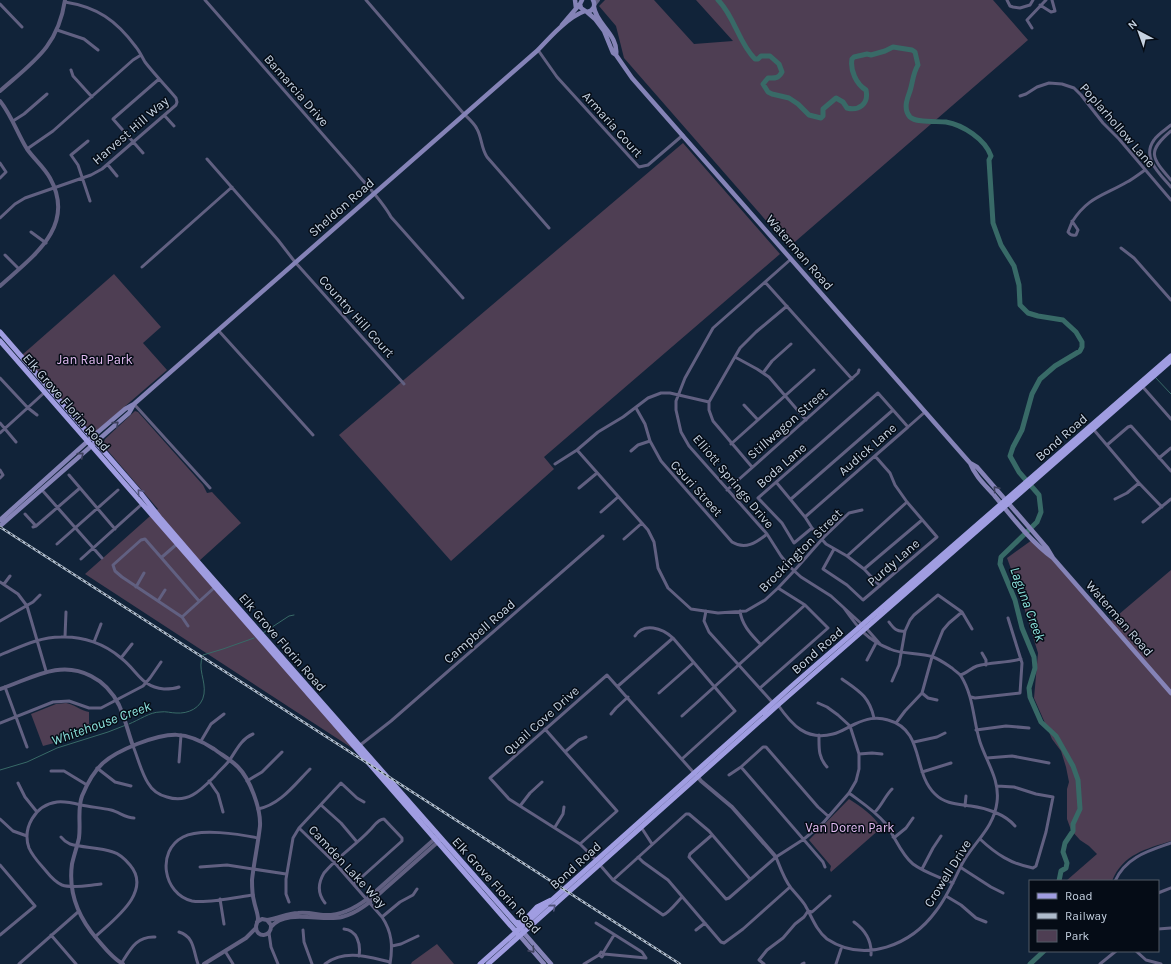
<svg xmlns="http://www.w3.org/2000/svg" width="1171" height="964" viewBox="0 0 1171 964" font-family="Karla,sans-serif">
	<style>
		.green { fill: #4e3e53 }
		.lines { fill: none; stroke-linecap: round; stroke-linejoin: round }
		.stream { stroke: #386a67; stroke-width: 1 }
		.river { stroke: #386a67; stroke-width: 5 }
		.minor { stroke: #616081; stroke-width: 3 }
		.tertiary { stroke: #616081; stroke-width: 4 }
		.secondary { stroke: #8583b7; stroke-width: 4.5 }
		.primary { stroke: #a09de1; stroke-width: 5 }
		.rail-casing { stroke: #aebbcb; stroke-width: 2.5 }
		.rail { stroke: #050c16; stroke-width: 1; stroke-dasharray: 3; stroke-linecap: butt }
		.oneway { stroke: #3f425e }
		.oneway2 { stroke: #52547c }
		.labels { text-anchor: middle; stroke-width: 3; stroke-linejoin: round; paint-order: stroke }
		.street-label { font-size: 13px; fill: #c6d2e1; stroke: #050c16 }
		.park-label { font-size: 13px; fill: #e4bcf2; stroke: #050c16 }
		.water-label { font-size: 14px; font-style: italic; fill: #8be2dc; stroke: #050c16 }
	</style>
	<rect width="100%" height="100%" fill="#112339"/>
	<path class="green" d="M605 0H654L694 44 733 41 696 0H993L1028 40 789 247 624 58 616 26 599 6Z
		M683 143 780 254 544 457 554 469 451 561 339 435Z
		M114 274 161 327 143 343 167 370 93 434 22 355Z
		M135 411 138 412 203 485 207 493 212 492 241 523 199 561 378 765 85 574 158 509 103 445 105 439Z
		M1032 540 1059 566 1111 621 1171 570V841C1146 849 1123 854 1112 881H1066L1097 854 1089 846 1080 840 1071 830 1067 819V789L1069 782 1066 767 1061 751 1052 739 1034 698 1038 653 1018 588 1007 558Z
		M66 703C74 704 81 711 89 712V724L100 725V726L80 736 43 746 31 714 56 704Z
		M849 799C861 807 874 815 881 828L831 872 830 870 831 866 809 840Z
		M437 944 454 964H411L412 962Z"/>
	<g class="lines">
		<path class="stream" d="M1155 377 1171 394
			M263 633 289 616 294 615
			M129 724C139 720 150 712 160 712 166 711 171 713 176 713 188 714 202 708 204 694 206 680 197 669 203 655L223 649 254 638
			M0 770 27 762 57 748 108 732 126 725"/>
		<path class="river" d="M718 0C735 17 738 42 755 59H758L761 56H770L779 64 782 72C778 79 775 78 768 78L763 84 768 92 772 94 789 98 798 104 809 115 821 118 823 116V109L836 98 843 102 847 108C859 111 869 104 866 90 856 84 850 70 852 59L854 57 867 54 871 55 885 51 893 47 912 50 915 52 918 65C913 73 913 81 910 91 907 99 903 109 910 117 916 123 937 121 946 122 963 125 985 139 991 156L989 160 993 223 1001 245 1014 266 1019 285 1020 305 1028 313 1038 316 1063 320 1076 332 1082 342V347L1080 351 1055 366 1040 379 1032 394 1022 430 1013 447 1010 456 1019 472 1039 495 1041 512 1037 522 1001 557 1000 564 1015 600 1022 628 1034 657 1035 668 1029 688 1030 697 1041 722 1056 736 1073 766 1078 780 1080 809 1073 824V831L1065 843 1063 852 1067 863 1066 868 1061 871 1059 881
			M1030 964 1044 951"/>
		<path class="minor" d="M205 0 353 169C366 185 381 199 391 217L463 298
			M366 0 464 114C469 119 474 123 477 129 482 138 481 148 487 157L549 228
			M1007 0 1010 6 1013 7 1020 8 1030 5 1033 0
			M0 4 22 27
			M1040 5 1051 12 1055 11 1052 0
			M1032 28 1027 20 1046 0
			M57 30 84 39 98 50
			M538 50 557 77 639 167 648 165 683 135
			M71 70 73 76 92 97
			M1020 96 1026 94 1037 87 1049 83 1062 84 1074 88 1081 95 1103 123 1119 139 1171 200
			M164 115 174 126
			M13 121 24 114 47 94
			M1171 125C1165 130 1158 134 1154 140 1141 158 1160 174 1171 187
			M1171 131C1146 152 1152 158 1171 180
			M88 141 71 155 78 165 90 201
			M27 149 53 131 133 60 141 55
			M143 153 113 119 159 79
			M207 159 278 240 295 262 404 384
			M0 163 6 172 0 178
			M108 165 117 176
			M0 218 15 204 25 198 91 175 102 169 176 105 177 102 176 98C166 86 155 75 145 62 142 57 140 52 136 47 116 20 97 7 65 2
			M1072 221 1078 230 1076 235C1072 236 1070 235 1068 232L1072 222C1088 197 1103 196 1127 182 1133 179 1139 174 1145 170
			M31 232 46 243
			M1121 248 1134 258 1171 300
			M5 255 19 269
			M791 259 713 328 685 378 676 401V410L681 432 689 446 767 534 781 556 790 567 801 577 831 596 866 628 880 644
			M142 267 232 187
			M765 282 852 379
			M218 330 313 435
			M735 357 757 369 769 377 806 420
			M763 373 772 361 791 344
			M0 378 28 408 37 415
			M1142 386 1171 419
			M134 404 210 488
			M744 405 758 420
			M636 408 645 424 650 441 661 461 732 542C745 550 756 543 767 534
			M0 423 16 442
			M908 427 925 412
			M1094 430 1139 483 1162 507
			M0 433 45 392
			M731 444 814 370
			M1107 445 1128 427 1131 426 1171 471
			M577 450 648 530 654 542 658 568 668 588 691 609 718 613 746 611 765 600 778 588 794 571 824 537 849 513 862 510
			M631 451 638 445 650 441
			M1159 458 1171 448
			M555 464 577 450 598 432 623 417 648 398 661 393H670L709 402
			M752 467 713 421 709 410V402L740 348 756 332 787 306
			M0 470 3 475 0 478
			M69 475 115 529
			M776 482 805 517 812 528 826 544 847 556 864 569 880 586
			M579 488 597 473
			M42 490 102 558
			M727 490 858 373 859 370
			M791 499 893 410
			M1115 499 1127 493 1139 483
			M601 512 618 497
			M25 514 36 526
			M805 517 908 427 878 393 758 498 782 523 794 543 812 528
			M1143 522 1171 499
			M33 527 36 526 80 488
			M624 539 642 523
			M57 544 118 490
			M834 549 823 569 847 585 863 600 937 537 907 502 895 485 890 473 875 456
			M847 556 907 502
			M162 557 177 544
			M81 559 142 504
			M864 569 922 520
			M0 582 18 594 27 606 46 671
			M4 584 10 576
			M136 587 144 573
			M158 601 165 590
			M706 611 704 621 709 632 773 703
			M740 611C742 626 752 635 761 645
			M182 617 122 577 115 571 113 565 141 540 145 539 199 601
			M0 621 33 602 40 595
			M889 622C894 629 897 632 905 631
			M188 626 182 617 214 588
			M635 636C644 622 662 628 673 638L735 711 683 758
			M65 637 66 612
			M94 642 101 624
			M982 653 986 660V665
			M0 655C20 647 39 637 61 637 83 636 105 644 121 658 138 671 141 687 164 689 170 689 174 689 179 687
			M121 658 132 644
			M867 660 876 643
			M960 675C966 674 971 668 977 666 991 662 1006 663 1021 659
			M842 679C859 691 869 696 874 718
			M892 681 899 665 905 631 910 620 914 615 938 595 962 612 972 629
			M618 686 673 638
			M5 687 27 747
			M760 688 828 628 805 605 778 588
			M659 693 693 663
			M922 693 928 698 937 700
			M971 697 975 698 1020 693 1022 663 1008 618
			M778 705C792 725 806 741 833 734 841 732 848 727 855 724 866 719 876 716 888 720 925 730 912 772 935 794 945 804 957 804 971 806 986 808 1005 814 1015 826
			M611 714 616 708 628 697
			M682 716 805 605
			M0 723 53 702 69 701 89 708H101L143 686 150 678 161 662
			M896 723 905 711 922 693 932 657 943 630 949 623 962 612
			M545 729 617 811 580 844
			M976 730 1006 726 1029 728
			M819 735C819 748 818 757 827 767
			M201 741 211 724 224 714
			M914 742 937 737 945 733
			M133 746C138 758 141 772 148 783 152 790 159 795 167 797 188 804 201 790 214 777 219 771 224 767 229 761 236 751 241 739 253 734
			M359 746 391 721 603 536
			M566 751 579 740 586 737
			M859 754 872 753 882 754
			M987 758 1012 756 1049 763
			M179 762 181 735
			M741 767 823 862 825 867
			M97 768 115 782 131 786
			M51 771H64L87 785
			M922 772 951 763
			M729 775 741 767 763 747H766L818 807 828 816
			M209 781 218 794 223 812
			M247 781 262 772 282 752
			M18 783 25 797 37 812
			M849 793C861 802 875 811 885 823 895 836 900 853 913 864 925 873 940 877 953 883
			M321 805 341 823 357 842
			M520 806 530 793 542 782
			M965 806 966 796
			M258 809C280 805 295 784 310 769
			M875 812C882 805 885 796 892 789
			M0 819 13 831 27 836
			M555 827 563 814 564 807
			M641 827 652 844
			M299 828 334 862 382 917C392 932 393 946 390 964
			M712 835 690 854 689 857 726 899 729 898 776 857 804 839 823 823 849 793 856 781 859 769V754L850 726 838 715 827 707 818 703
			M61 837 65 841 70 844C84 848 99 847 113 852 120 854 125 859 130 865 153 892 113 920 95 937
			M893 837H895L906 828 913 818
			M980 839C996 854 1011 864 1033 868L1036 866 1046 832 1053 797 1036 794 1014 787 997 786
			M638 857 643 862 668 880 721 942 724 943 743 929 790 887
			M776 857C780 867 784 879 791 888 796 894 801 899 805 905 812 917 816 930 827 939 865 964 911 945 936 911 947 897 954 880 962 864 974 842 994 828 997 802 1000 780 987 763 980 742 973 720 974 697 961 676 959 673 955 671 952 668 946 664 939 659 933 657 919 652 903 655 890 649 867 640 858 628 844 608
			M596 860 580 844 520 806 509 799 490 778 607 675 694 773
			M0 865 35 906 0 935
			M600 865 613 880 663 915C669 913 677 902 682 897
			M200 867 227 865 286 874
			M960 867 991 887 1003 893
			M922 869 933 848 941 836
			M613 880 686 814H689L709 831 750 879
			M1115 881C1126 857 1148 851 1171 843
			M101 884C89 885 73 889 62 885 55 882 50 876 46 871 40 864 33 857 29 848 22 828 35 805 57 802 65 801 73 803 81 805 91 807 102 808 111 810 119 812 126 818 134 818
			M1158 893 1171 888
			M253 895C238 897 206 904 192 901 163 894 156 851 183 837 200 828 239 834 258 838
			M946 896 961 905 976 918 986 922
			M220 899 224 924
			M289 902 286 894V879L293 838 299 828 341 783 357 798 364 802
			M325 903C317 893 318 883 324 873 337 857 356 845 370 830 374 826 378 819 384 819L402 838V841L354 884
			M382 917 400 902 413 895 417 889
			M854 922C865 930 872 941 871 955
			M596 923 642 952 646 958
			M344 929C357 930 361 944 359 956
			M1158 929 1171 928
			M303 930 304 942 312 964
			M696 930 705 923
			M179 932C195 937 193 951 198 964
			M269 933 271 947 278 964
			M51 935 76 964
			M392 946 401 944 418 936
			M225 951 233 964
			M1136 951 1146 960 1161 964
			M603 953 614 935
			M604 954 602 957 599 955 601 952 604 954 646 958
			M19 964 78 912
			M121 964C130 950 136 936 155 937
			M325 964C345 949 368 957 390 962
			M584 964 599 955
			M764 964 759 960 767 950 783 938 795 924 804 917 808 911 812 912 830 896
			M802 964 804 963
			M836 964 841 949
			M1100 964 1116 951"/>
		<path class="tertiary" d="M594 5 598 0
			M0 91C33 62 58 47 65 0
			M0 101C12 116 17 133 27 149 34 159 44 167 50 178 77 227 32 257 0 286
			M0 689C31 679 59 659 91 676 103 682 113 693 119 705 125 718 128 732 133 746
			M697 776 701 781 732 807 776 857
			M267 920C278 919 287 913 298 913 307 912 315 914 323 915 340 916 354 909 367 899L438 836
			M271 927C286 908 322 922 342 917 361 912 374 898 388 886 405 871 422 856 439 841
			M123 964C112 958 105 948 97 939 78 917 68 893 72 864 74 855 77 847 79 838 81 823 77 810 82 796 95 765 107 756 137 744 169 732 185 730 214 749 222 755 231 760 238 767 250 779 261 809 260 826 258 844 254 862 252 880 252 887 252 894 254 901 255 907 258 913 258 919 258 922 256 924 256 927 256 938 272 938 271 925L267 920 262 919 257 922
			M204 964 246 938 256 928"/>
		<path class="secondary" d="M575 0 576 8
			M582 0 580 4 581 8 587 12C593 11 596 6 593 0
			M594 7C596 24 619 35 616 55
			M587 12 595 19 604 31 613 53 616 55 632 78 970 463 977 467 1035 534 1047 548 1053 558
			M562 25 580 4
			M970 463C975 476 985 485 994 495 1012 517 1030 541 1053 558L1171 693
			M0 520 98 432 125 409 134 404 538 50C550 37 568 17 585 11
			M0 526 129 413 133 406
			M524 933 551 964
			M520 936 544 964"/>
		<path class="primary" d="M0 332 142 495 161 519 198 562 522 930
			M0 341 518 934
			M515 922 519 923 523 922 537 907 551 900
			M480 964 794 684 1171 356
			M488 964 778 705 1171 361"/>
		<g class="rail-casing">
			<path id="rail" d="M0 527 680 964"/>
		</g>
		<use href="#rail" class="rail"/>
	</g>
	<defs><path id="oneway-chevron" d="M-2-3.5L2.5 0L-2 3.5" fill="none" stroke-width="1.6" stroke-linecap="round" stroke-linejoin="round"/></defs>
	<g class="oneway">
		<use href="#oneway-chevron" transform="translate(116 424) rotate(-41)"/>
		<use href="#oneway-chevron" transform="translate(81 455) rotate(-40)"/>
		<use href="#oneway-chevron" transform="translate(996 489) rotate(-131)"/>
		<use href="#oneway-chevron" transform="translate(532 950) rotate(48)"/>
	</g>
	<g class="oneway2">
		<use href="#oneway-chevron" transform="translate(140 492) rotate(-131)"/>
		<use href="#oneway-chevron" transform="translate(553 907) rotate(-41)"/>
	</g>
	<g class="labels">
		<g class="street-label">
			<text transform="translate(297 90) rotate(49)" y="5">Bamarcia Drive</text>
			<text transform="translate(613 124) rotate(48)" y="5">Armaria Court</text>
			<text transform="translate(1118 125) rotate(49)" y="5">Poplarhollow Lane</text>
			<text transform="translate(130 130) rotate(-41)" y="5">Harvest Hill Way</text>
			<text transform="translate(341 207) rotate(-41)" y="5">Sheldon Road</text>
			<text transform="translate(800 252) rotate(49)" y="5">Waterman Road</text>
			<text transform="translate(357 316) rotate(48)" y="5">Country Hill Court</text>
			<text transform="translate(67 402) rotate(49)" y="5">Elk Grove Florin Road</text>
			<text transform="translate(787 423) rotate(-41)" y="5">Stillwagon Street</text>
			<text transform="translate(1061 437) rotate(-41)" y="5">Bond Road</text>
			<text transform="translate(867 449) rotate(-41)" y="5">Audick Lane</text>
			<text transform="translate(781 465) rotate(-41)" y="5">Boda Lane</text>
			<text transform="translate(734 481) rotate(50)" y="5">Elliott Springs Drive</text>
			<text transform="translate(697 488) rotate(48)" y="5">Csuri Street</text>
			<text transform="translate(800 550) rotate(-45)" y="5">Brockington Street</text>
			<text transform="translate(893 562) rotate(-41)" y="5">Purdy Lane</text>
			<text transform="translate(1120 618) rotate(49)" y="5">Waterman Road</text>
			<text transform="translate(479 631) rotate(-41)" y="5">Campbell Road</text>
			<text transform="translate(283 642) rotate(49)" y="5">Elk Grove Florin Road</text>
			<text transform="translate(817 650) rotate(-41)" y="5">Bond Road</text>
			<text transform="translate(541 720) rotate(-42)" y="5">Quail Cove Drive</text>
			<text transform="translate(575 865) rotate(-42)" y="5">Bond Road</text>
			<text transform="translate(348 866) rotate(47)" y="5">Camden Lake Way</text>
			<text transform="translate(947 873) rotate(-58)" y="5">Crowell Drive</text>
			<text transform="translate(497 885) rotate(48)" y="5">Elk Grove Florin Road</text>
		</g>
		<g class="park-label">
			<text x="95" y="364">Jan Rau Park</text>
			<text x="850" y="832">Van Doren Park</text>
		</g>
		<g class="water-label">
			<text transform="translate(1028 604) rotate(70)" y="5">Laguna Creek</text>
			<text transform="translate(101 723) rotate(-20)" y="5">Whitehouse Creek</text>
		</g>
	</g>
	<rect x="1029" y="880" width="130" height="72" fill="#050c16" stroke="#525b67"/>
	<rect x="1037" y="893" width="20" height="6" fill="#a09de1" stroke="#525b67"/>
	<text x="1065" y="900" font-size="12" fill="#c6d2e1">Road</text>
	<rect x="1037" y="913" width="20" height="6" fill="#aebbcb" stroke="#525b67"/>
	<text x="1065" y="920" font-size="12" fill="#c6d2e1">Railway</text>
	<rect x="1037" y="930" width="20" height="12" fill="#4e3e53" stroke="#525b67"/>
	<text x="1065" y="940" font-size="12" fill="#c6d2e1">Park</text>
	<g transform="translate(1139 32) rotate(319)" stroke="#050c16" stroke-width="3" paint-order="stroke">
	<path d="M0-3L7 15L0 10L-7 15Z" fill="#c6d2e1"/>
	<text y="-6" font-size="11" font-weight="bold" text-anchor="middle" fill="#c6d2e1">N</text>
	</g>
</svg>
